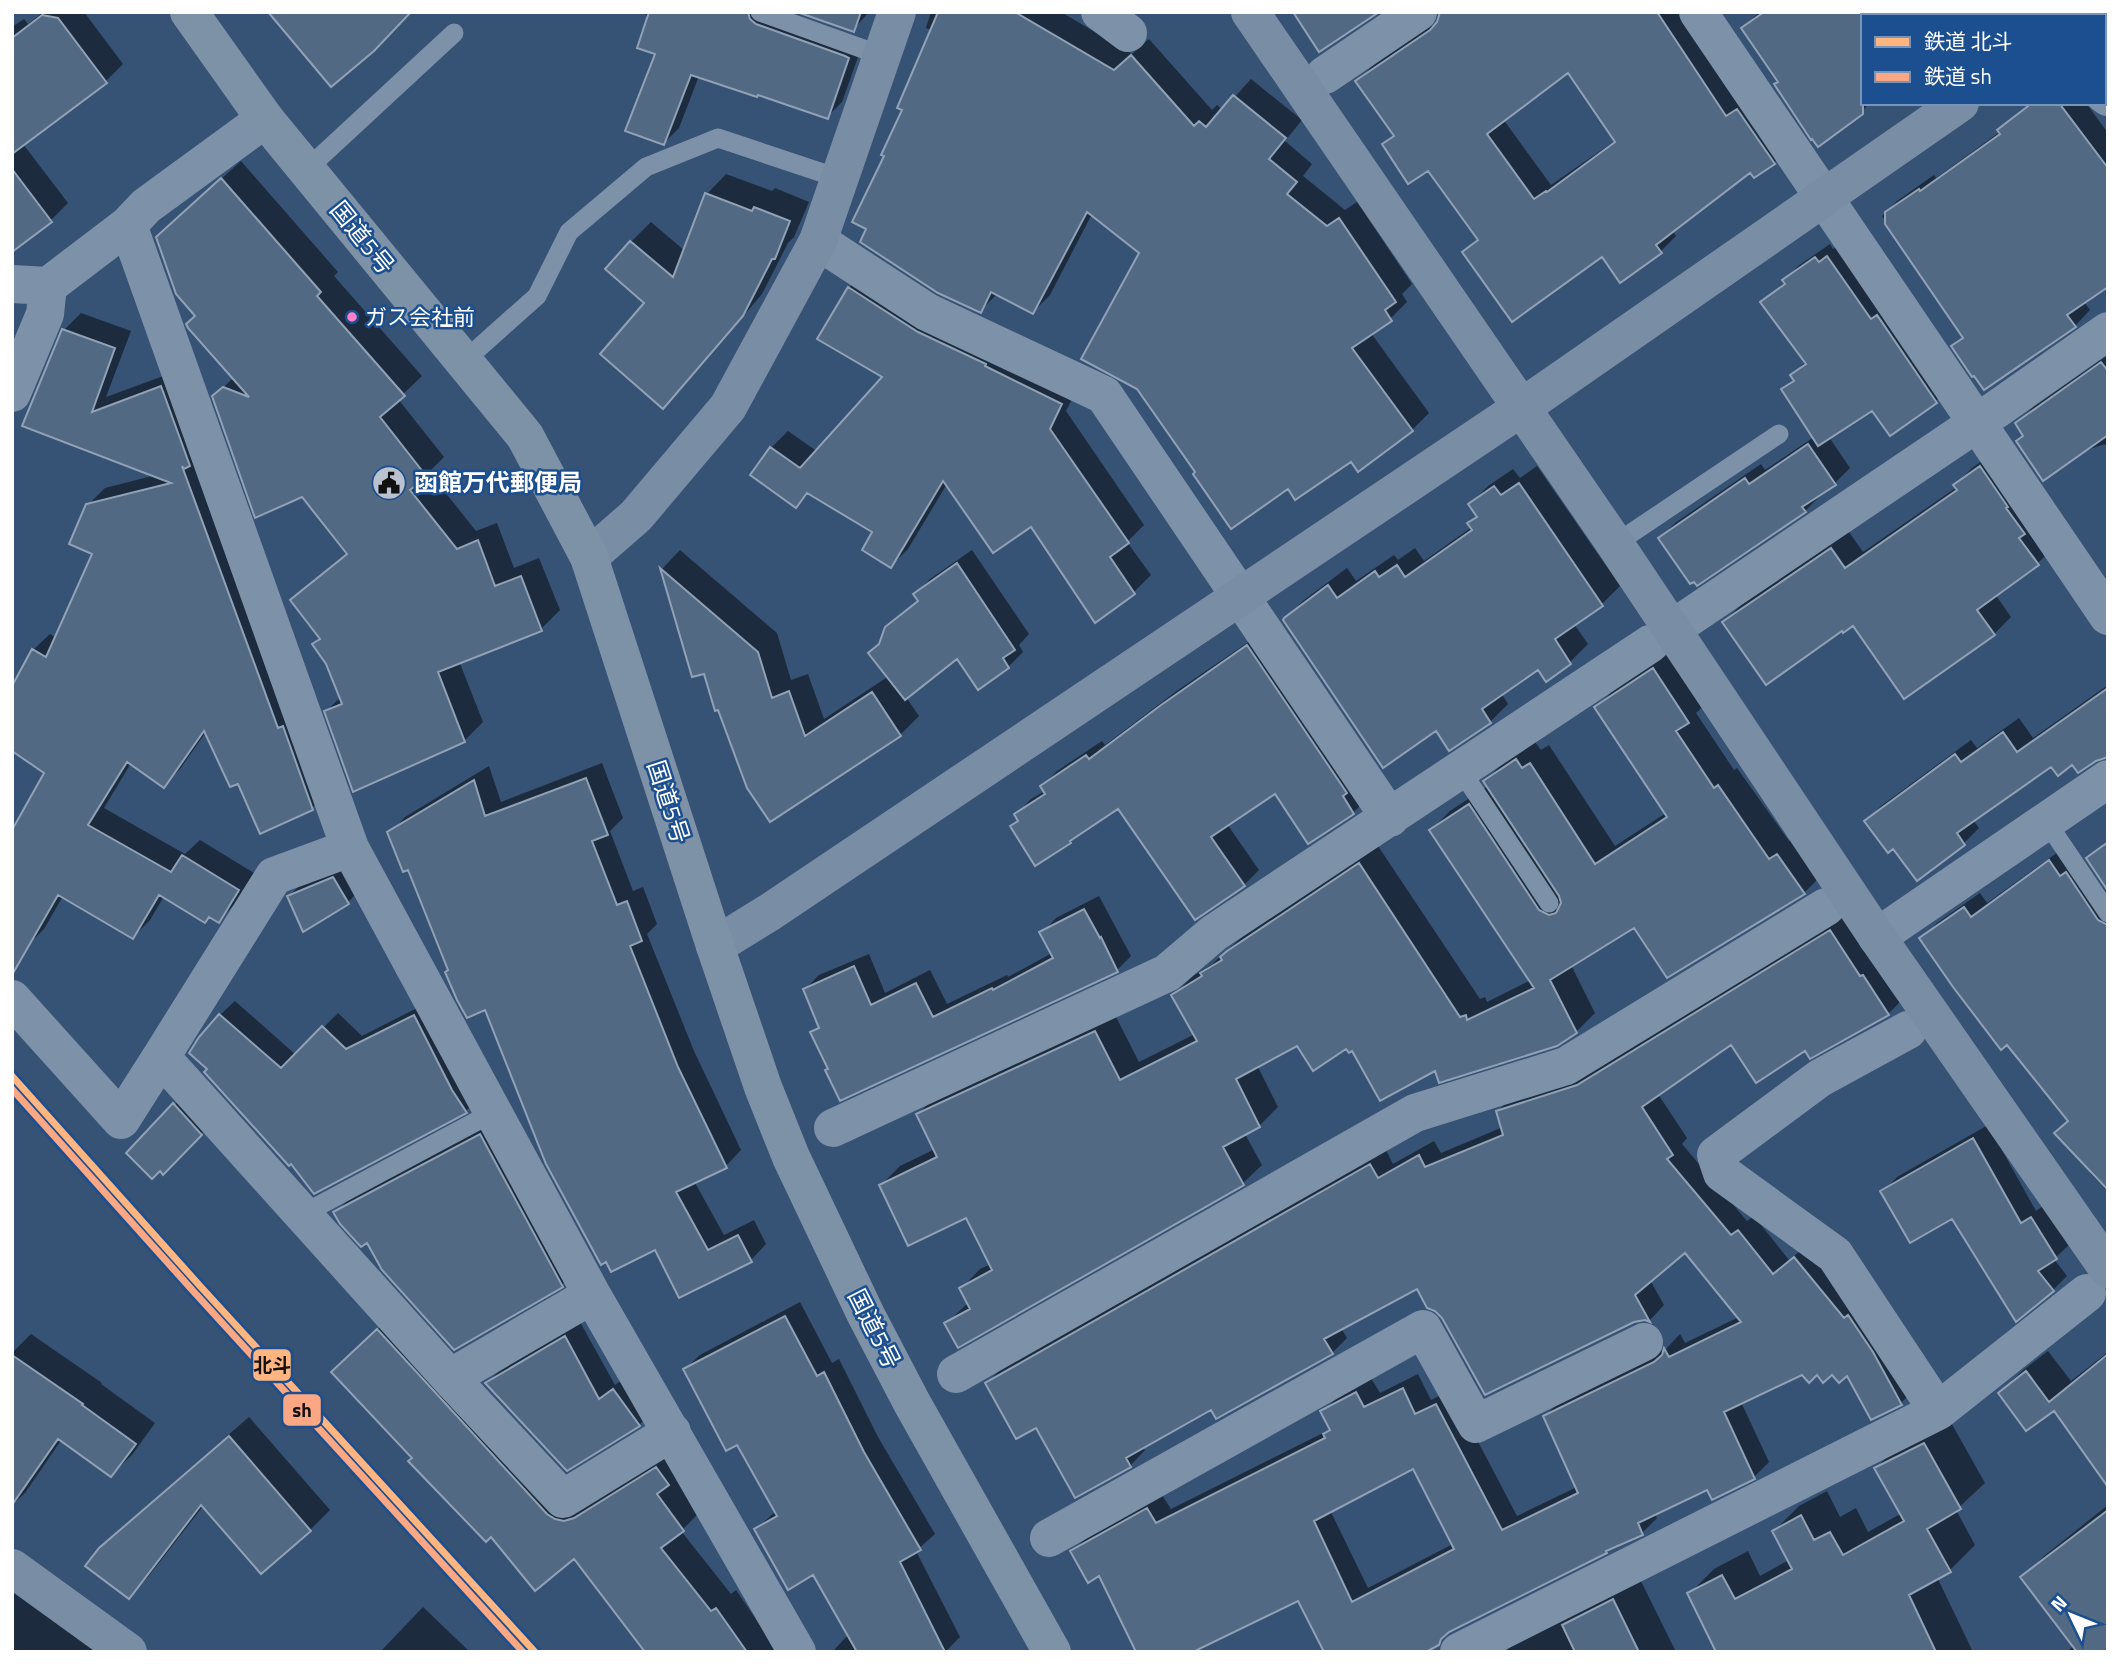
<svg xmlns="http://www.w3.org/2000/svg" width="2120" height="1664" viewBox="0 0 2120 1664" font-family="'Titillium Web','Noto Sans JP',sans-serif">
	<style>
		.shadow { fill: #0007; fill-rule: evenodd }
		.building { fill: #526984; stroke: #92a2b6; stroke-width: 2; fill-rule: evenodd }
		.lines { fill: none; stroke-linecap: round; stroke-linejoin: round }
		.lane { stroke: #7d92a8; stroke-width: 19 }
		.street { stroke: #7d92a8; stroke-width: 38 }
		.secondary { stroke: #798da4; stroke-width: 38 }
		.highway { stroke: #7e92a7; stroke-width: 38 }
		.rail-1-casing { stroke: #1b4f8f; stroke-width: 12 }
		.rail-2-casing { stroke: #1b4f8f; stroke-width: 12 }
		.rail-1 { stroke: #ffb580; stroke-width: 7 }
		.rail-2 { stroke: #fca783; stroke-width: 7 }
		.bus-dot { fill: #ff80c5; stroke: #1b4f8f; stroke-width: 2.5 }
		.labels { text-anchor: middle; stroke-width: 5; stroke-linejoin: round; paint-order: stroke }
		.bus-label { font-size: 22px; fill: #fff; stroke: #1b4f8f; text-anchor: start }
		.street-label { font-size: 24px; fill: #fff; stroke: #1b4f8f }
		.poi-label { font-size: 24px; font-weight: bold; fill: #fff; stroke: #1b4f8f; text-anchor: start }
		.line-badge { stroke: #1b4f8f; stroke-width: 2.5 }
		.pale-badge-label { font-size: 19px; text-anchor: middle; font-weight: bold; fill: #111 }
	</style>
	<rect width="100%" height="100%" fill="#365274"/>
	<path class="shadow" d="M43 12H84L123 64 106 81 23 144 68 203 51 220 12 250V27L24 19 28 24Z
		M644 12H779L863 43 842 102 827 117 759 93 699 76 679 128 664 143 657 52 648 19Z
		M802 12H869L853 30Z
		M931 12H1061L1132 54 1149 39 1212 110 1217 105 1223 110 1251 79 1302 120 1285 141 1312 164 1303 176 1345 210 1357 202 1412 284 1402 294 1407 302 1390 319 1371 333 1429 413 1412 430 1358 469 1351 459 1288 487 1197 472 1141 252 1092 214 1050 295 1033 312 997 294 980 311 868 228 886 156 932 30 926 28Z
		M1441 12H1683L1789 147 1774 163 1750 170 1672 230 1676 236 1661 251 1603 255 1464 252 1478 238 1429 168 1384 145 1394 134 1358 81 1373 65 1440 20ZM1568 71 1616 140 1551 185 1503 119Z
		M1759 12H1952L1955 16H1863V103H1870L1858 115 1779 81 1743 28Z
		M2030 103H2086L2108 133V284L2084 302 2090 310 2075 326 1954 346 1964 336 1882 216 1897 201 1934 175 1936 178 2001 131 1999 130 2015 115Z
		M241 161 338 272 334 276 422 376 398 399 444 457 429 472 476 531 497 523 514 568 539 558 560 610 541 629 459 661 483 722 464 741 326 711 341 697 322 637 292 601 311 582 348 552 302 495 214 397 234 377 197 316 177 219Z
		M726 174 772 191 775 188 809 202 794 237 788 243 762 294 683 387 663 407 646 303 631 242 651 222 685 251 707 194Z
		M1830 244 1833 249 1841 244 1949 388 1936 401 1872 409 1829 437 1850 468 1835 483 1819 494 1820 496 1805 511 1660 538 1675 523 1761 464 1765 470 1814 437 1784 390 1794 379 1792 375 1806 361 1762 302 1786 281 1785 280 1798 266Z
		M866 271 1078 387 1066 411 1144 525 1127 542 1151 575 1134 592 1095 621 1031 525 947 484 908 549 891 566 875 532 809 493 796 506 752 475 771 448 788 431 818 452 885 376 820 339 849 288Z
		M81 313 131 331 106 397 177 371 329 792 312 808 239 781 206 732 180 769 164 785 131 763 104 808 185 854 200 840 254 873 235 904 218 921 164 896 150 920 133 937 63 896 44 929 27 946 47 772 33 650 50 634 57 638 94 553 88 505 105 488 156 475 24 425 64 330Z
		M2108 355V448L2105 444 2078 453 2025 434 2017 423 2032 408Z
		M1997 450 2055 546 2038 563 1995 594 2011 617 1994 634 1854 624 1724 622 1741 605 1849 532 1863 552 1957 487 1955 485 1972 468Z
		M1537 466 1620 586 1602 604 1574 624 1588 644 1570 662 1538 668 1501 693 1508 704 1490 722 1436 729 1285 618 1304 600 1347 568 1356 581 1394 555 1398 560 1415 548 1424 561 1472 527 1469 524 1478 515 1470 504 1488 486 1513 469 1520 478Z
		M680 550 777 633 791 680 808 674 824 719 889 676 882 642 886 628 919 599 915 594 930 579 972 550 1029 634 1019 645 1023 652 1008 667 957 656 906 697 919 716 900 735 770 820 705 672 693 675 662 569Z
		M1263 632 1368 797 1353 813 1276 791 1227 824 1259 870 1244 885 1118 807 1080 832 1070 842 1012 826 1019 819 1016 815 1031 799 1045 791 1042 786 1057 771 1102 741 1105 745 1178 690Z
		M1673 651 1707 703 1696 713 1734 770 1737 768 1789 841 1796 836 1823 874 1804 893 1635 926 1571 965 1595 1013 1576 1032 1435 1068 1346 1047 1297 1044 1257 1065 1278 1107 1259 1126 1245 1134 1262 1165 1242 1184 947 1323 969 1302 961 1289 980 1269 991 1264 967 1215 881 1185 900 1166 935 1149 918 1114 937 1095 1114 1013 1139 1062 1195 1034 1174 995 1193 976 1212 964 1241 938 1378 846 1480 999 1485 997 1487 1002 1531 980 1431 830 1450 811 1488 786 1485 781 1504 762 1535 742 1541 750 1549 745 1615 846 1666 813 1596 708 1615 689Z
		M2108 685V756L2073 763 2052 764 1973 820 1979 828 1964 843 1917 878 1893 847 1866 821 1881 806 1971 740 1977 748 2019 718 2033 738Z
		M602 763 623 818 610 831 633 891 643 887 657 924 647 934 694 1051 741 1150 726 1166 694 1181 724 1235 754 1220 766 1244 751 1260 655 1247 486 1008 449 970 409 867 390 833 405 817 489 766 501 802Z
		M2108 840V888L2088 858Z
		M2065 847 2108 897V1192L2090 1173 2092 1171 2070 1120 1922 939 1937 923 1980 893 1987 903Z
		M349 863 363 887 348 902 289 896 304 881Z
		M1099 896 1131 956 1117 970 840 1098 829 1068 812 1032 820 1025 805 989 819 975 869 954 885 993 930 970 947 1004 1007 975 1008 977 1052 953 1042 933 1056 918Z
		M1846 916 1903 999 1888 1014 1811 1056 1805 1048 1732 1043 1658 1094 1687 1138 1682 1144 1747 1221 1754 1216 1789 1260 1810 1243 1916 1388 1901 1403 1847 1373 1802 1372 1741 1402 1769 1462 1754 1477 1708 1487 1655 1513 1657 1518 1642 1533 1610 1547 1606 1552 1452 1629 1438 1643 1299 1599 1202 1645 1196 1652H1138L1100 1573 1072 1552 1087 1537 1162 1495 1171 1509 1329 1430 1331 1428 1322 1412 1338 1397 1371 1378 1380 1393 1418 1374 1431 1400 1451 1390 1517 1516 1577 1487 1545 1416 1560 1401 1666 1349 1680 1334 1685 1343 1739 1317 1685 1251 1650 1280 1664 1305 1650 1320 1444 1317 1418 1286 1341 1328 1347 1338 1332 1353 1212 1408 1143 1446 1145 1450 1130 1466 1036 1426 987 1383 1002 1368 1386 1150 1393 1164 1434 1141 1441 1153 1503 1127 1498 1111 1513 1096 1594 1070ZM1413 1467 1453 1544 1368 1588 1330 1510Z
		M235 1001 296 1055 338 1013 362 1036 429 1002 480 1097 466 1111 291 1161 209 1069 220 1015Z
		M189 1090 216 1119 163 1172 128 1153Z
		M494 1120 576 1271 562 1285 367 1241 336 1212 350 1198Z
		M1988 1125 2036 1211 2046 1204 2070 1244 2054 1259 2067 1276 2053 1290 1952 1217 1883 1192 1897 1177Z
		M800 1302 832 1363 839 1359 878 1437 935 1534 916 1551 960 1637 947 1650 948 1652H835L834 1650 849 1634 814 1573 756 1529 776 1511 738 1442 685 1369 700 1355Z
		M396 1312 566 1495 675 1450 701 1511 681 1531 731 1594 736 1590 762 1628 796 1652H657L574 1557 491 1534 414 1457 352 1354Z
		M580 1322 615 1385 629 1375 654 1410 639 1425 487 1383 502 1368Z
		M31 1334 102 1383 101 1384 155 1423 132 1455 111 1475 62 1439 25 1493 12 1505V1353Z
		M2048 1351 2071 1381 2108 1352V1484L2054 1408 2000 1393 2022 1371Z
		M249 1417 330 1510 310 1530 204 1505 148 1577 129 1597 101 1549 121 1528Z
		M1949 1419 1985 1483 1956 1510 1975 1545 1950 1570 1937 1577 1973 1652H1718L1689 1594 1714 1569 1748 1551 1760 1576 1789 1560 1774 1531 1799 1506 1827 1491 1840 1517 1856 1508 1868 1532 1902 1513 1876 1468 1901 1443Z
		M2108 1505V1652H2067L2074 1645 2022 1578 2044 1556Z
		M12 1569 115 1652H12Z
		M1638 1575 1676 1652H1505L1524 1633Z
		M423 1607 470 1652H380Z"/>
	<path class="building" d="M268 12H411L374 51 331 87Z
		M649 12H748L750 19 756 24 845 56 849 58 828 119 758 95 757 97 691 75 664 145 625 131 655 54 637 48Z
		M797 12H861L854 32Z
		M938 12H1015L1114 70 1131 55 1194 126 1199 121 1206 127 1233 95 1286 138 1269 159 1297 182 1287 194 1327 226 1339 218 1396 302 1385 310 1392 321 1352 348 1413 431 1358 472 1351 462 1295 500 1288 489 1231 529 1193 474 1195 472 1137 389 1081 359 1139 253 1087 212 1033 314 991 292 981 313 938 293 860 242 866 229 852 222 884 156 881 155 902 110 897 108Z
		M1293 12H1379L1319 52Z
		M1440 12H1657L1726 116 1737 109 1775 164 1754 178 1750 173 1656 245 1662 253 1620 283 1602 257 1512 322 1462 252 1478 240 1428 171 1408 184 1382 144 1394 136 1355 81 1430 30 1437 22ZM1568 73 1615 142 1547 192 1546 191 1534 199 1487 134Z
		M1764 12H1863V114L1818 147 1812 139 1811 140 1774 84 1778 82 1741 28Z
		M42 15 58 18 107 83 12 154V38Z
		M2032 103H2059L2108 168V287L2067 315 2076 327 1984 390 1974 376 1972 377 1951 346 1963 338 1885 224V212L1919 189 1920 191 2000 134 1997 130Z
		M12 169 52 222 12 252Z
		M221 178 321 292 317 296 405 396 380 417 427 477 410 490 457 549 478 540 495 586 521 576 542 631 438 672 465 742 353 792 324 711 342 704 326 664 312 644 320 639 290 600 347 554 302 497 255 518 212 396 223 387 249 397 188 328 186 324 195 316 176 294 156 237Z
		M705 193 752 211 754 207 790 221 775 259H772L743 316 663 409 600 354 644 303 605 269 630 241 673 277Z
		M1827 256 1871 319 1877 315 1937 403 1890 436 1872 411 1818 446 1781 389 1794 381 1790 375 1806 364 1760 302 1785 284 1782 280 1815 257 1819 262Z
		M848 287 918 332 986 364 985 366 1062 404 1050 429 1129 543 1110 557 1135 594 1095 623 1031 527 993 553 943 481 891 568 862 550 872 532 807 493 796 508 750 475 770 447 800 468 882 377 817 339Z
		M62 329 115 348 92 412 161 386 190 466 184 469 182 466 278 728 283 726 313 810 260 834 238 784 230 787 204 731 164 788 127 762 88 825 171 872 182 855 239 890 219 923 209 917 205 923 159 895 133 939 58 895 12 975V830L44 773 12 751V686L32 649 46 657 92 554 69 544 86 504 171 483 22 426Z
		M2101 362 2108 371V435L2043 481 2016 441 2023 436 2015 423Z
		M1808 444 1836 485 1802 507 1806 512 1697 586 1694 582 1690 584 1658 538 1745 478 1749 484Z
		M1980 466 2008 507 2006 508 2025 534 2019 538 2039 565 1977 610 1995 635 1904 699 1853 626 1843 633 1842 631 1766 685 1722 622 1831 548 1845 568 1957 490 1953 485Z
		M1519 483 1603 606 1555 639 1571 664 1546 682 1538 670 1482 709 1491 723 1449 751 1436 731 1383 768 1283 620 1284 618 1328 585 1337 598 1375 571 1379 577 1397 565 1405 577 1472 530 1467 523 1477 517 1468 504 1494 486 1501 495Z
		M957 563 1015 650 1003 658 1009 668 978 690 957 659 905 700 868 653 879 644 885 627 918 601 913 594Z
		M660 568 758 652 772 698 789 691 805 736 872 692 901 736 770 822 747 788 718 710 715 711 704 674 692 677Z
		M1247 645 1347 793 1343 796 1354 814 1308 844 1275 794 1211 837 1245 886 1195 920 1118 809 1070 841 1071 843 1035 866 1010 826 1018 821 1014 814 1045 794 1040 786 1086 755 1089 759 1161 705Z
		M1653 668 1689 723 1676 731 1714 788 1718 785 1769 859 1777 854 1805 894 1667 978 1634 928 1550 980 1577 1033 1557 1046 1439 1083 1435 1071 1380 1101 1352 1051 1349 1053 1346 1049 1313 1071 1297 1046 1236 1079 1260 1127 1223 1147 1244 1185 958 1348 944 1323 970 1309 959 1288 992 1270 966 1218 908 1246 879 1185 937 1157 916 1114 1095 1031 1120 1080 1197 1041 1171 995 1202 976 1200 973 1222 960 1220 957 1227 951 1359 863 1460 1017 1466 1015 1467 1020 1534 988 1429 830 1469 804 1539 910 1549 915 1556 913 1561 903 1559 896 1483 781 1516 759 1522 768 1530 763 1595 864 1667 817 1594 707Z
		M2108 688V757L2096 761 2078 773 2072 765 2058 776 2051 767 1957 833 1965 845 1917 881 1893 849 1888 853 1864 821 1955 754 1961 762 2003 732 2017 752Z
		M586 778 608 835 592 841 617 905 627 901 642 941 630 946 678 1067 727 1168 676 1192 708 1250 738 1235 752 1262 679 1298 655 1250 611 1272 606 1262 601 1265 546 1164 485 1010 467 1018 457 1000 445 972 448 970 408 870 403 872 387 832 474 780 485 816Z
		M2108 842V891L2086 858Z
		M2049 860 2060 876 2066 872 2098 920 2108 925V1190L2054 1133 2068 1121 2007 1045 2001 1050 1953 987 1919 938 1964 907 1971 917Z
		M333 877 349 904 303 932 287 896Z
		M1084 909 1100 938 1101 937 1118 972 840 1101 825 1070 828 1069 810 1032 819 1028 803 989 854 966 871 1005 916 983 933 1017 992 988 993 990 1053 958 1039 932Z
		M1830 930 1860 976 1863 975 1889 1015 1810 1059 1805 1051 1756 1083 1731 1045 1642 1107 1673 1155 1667 1159 1731 1235 1738 1230 1773 1274 1794 1257 1844 1318 1848 1315 1873 1352 1902 1405 1871 1420 1847 1376 1839 1383 1832 1375 1823 1383 1817 1375 1809 1383 1802 1375 1724 1412 1755 1479 1712 1500 1707 1490 1638 1523 1643 1535 1606 1551 1607 1553 1449 1632 1441 1639 1439 1645 1426 1652H1324L1298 1601 1193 1652H1136L1099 1576 1088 1583 1070 1551 1147 1508 1156 1523 1325 1438 1323 1434 1330 1430 1320 1411 1356 1392 1364 1407 1403 1388 1415 1414 1436 1404 1502 1530 1578 1493 1543 1416 1654 1362 1662 1355 1664 1348 1669 1357 1741 1322 1685 1253 1635 1295 1650 1322 1645 1320 1634 1322 1485 1395 1442 1318 1435 1311 1427 1308 1417 1289 1324 1339 1333 1354 1216 1419 1211 1410 1126 1458 1131 1467 1075 1498 1036 1428 1016 1439 985 1383 1370 1164 1378 1178 1419 1155 1425 1167 1503 1135 1496 1111 1577 1085ZM1413 1469 1454 1549 1352 1602 1314 1521Z
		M219 1014 281 1068 322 1026 346 1049 414 1015 452 1090 467 1113 314 1194 291 1164 289 1166 204 1072 207 1069 189 1053 199 1037Z
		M173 1103 202 1135 163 1175 160 1171 152 1179 126 1153Z
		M480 1134 563 1287 454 1350 382 1270 367 1243 361 1247 340 1224 333 1212Z
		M1973 1138 2021 1223 2031 1217 2057 1259 2038 1271 2054 1291 2016 1322 1952 1219 1910 1243 1880 1191Z
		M785 1316 817 1376 824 1372 864 1452 921 1550 900 1562 945 1652H857L813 1575 788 1590 754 1529 777 1516 737 1445 726 1451 683 1369Z
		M377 1329 547 1514 555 1519 564 1521 574 1518 656 1467 669 1485 657 1494 684 1531 661 1548 711 1611 716 1608 747 1652H645L574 1559 535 1591 491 1537 486 1542 408 1461 412 1458 331 1372Z
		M565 1336 599 1399 613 1389 640 1426 567 1471 485 1383Z
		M2108 1354V1487L2054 1411 2026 1431 1998 1393 2026 1371 2049 1402Z
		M12 1355 83 1404 82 1405 136 1444 111 1477 58 1439 12 1505Z
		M229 1436 311 1531 261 1574 201 1505 129 1599 85 1566 99 1548Z
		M1924 1443 1961 1509 1927 1529 1951 1572 1909 1595 1936 1652H1716L1687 1593 1722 1575 1735 1599 1792 1569 1772 1531 1801 1515 1814 1540 1830 1532 1843 1555 1904 1521 1874 1468Z
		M2108 1510V1652H2077L2020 1577Z
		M1613 1599 1639 1652H1575L1562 1625Z"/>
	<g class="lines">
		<path class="lane" d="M760 12 883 56
			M306 170 454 33
			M463 362 537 296 569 232 646 167 718 138 841 179
			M1615 544 1779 434
			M1460 769 1549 903
			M2046 821 2108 913
			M303 1214 494 1112"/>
		<path class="street" d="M1100 12 1128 33
			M1698 12 2108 616
			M1984 12 1990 16
			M1325 75 1418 12
			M2104 94 2108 97
			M128 225 350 848 592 1295 797 1652
			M818 241 927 312 1104 395 1390 818
			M12 284 48 286
			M12 393 45 314 48 286 128 225 146 206 265 119
			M1672 629 1977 423 2108 331
			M1877 937 2108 779
			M12 999 121 1120 161 1057 450 1378 563 1499 672 1432
			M1908 1030 1820 1078 1716 1155 1722 1173 1835 1255 1938 1411
			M161 1057 274 876 350 848
			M833 1128 1167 973 1214 933 1650 644
			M956 1374 1415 1113 1566 1066 1826 907
			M450 1378 592 1295
			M1049 1538 1423 1329 1476 1424 1644 1342
			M1459 1652 1938 1411 2087 1293"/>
		<path class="secondary" d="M1250 12 1615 544 1877 937 2108 1269
			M2079 16 2083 12
			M589 557 636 516 728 407 818 241 897 12
			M715 946 770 912 1521 408 1960 103
			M12 1568 128 1652"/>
		<path class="highway" d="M189 12 265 119 525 436 589 557 715 946 763 1087 791 1157 866 1315 912 1403 1052 1652"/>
		<g class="rail-1-casing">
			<path id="rail-1" d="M12 1076 200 1286 535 1652"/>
		</g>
		<g class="rail-2-casing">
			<path id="rail-2" d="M12 1089 194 1292 523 1652"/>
		</g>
		<use href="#rail-1" class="rail-1"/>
		<use href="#rail-2" class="rail-2"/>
	</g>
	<defs>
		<g id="civic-disc" transform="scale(1.75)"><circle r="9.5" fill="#b9c2ce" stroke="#1b4f8f"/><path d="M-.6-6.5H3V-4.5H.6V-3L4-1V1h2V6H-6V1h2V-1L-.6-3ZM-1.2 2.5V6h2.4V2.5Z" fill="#111"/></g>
	</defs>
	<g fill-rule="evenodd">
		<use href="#civic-disc" x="389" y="483"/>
	</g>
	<circle class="bus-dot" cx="352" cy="317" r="6"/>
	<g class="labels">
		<g class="bus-label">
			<text x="365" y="325">ガス会社前</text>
		</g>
		<g class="street-label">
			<text transform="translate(362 238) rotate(51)" y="8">国道5号</text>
			<text transform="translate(668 802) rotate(72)" y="8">国道5号</text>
			<text transform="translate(874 1329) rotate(63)" y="8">国道5号</text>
		</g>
		<g class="poi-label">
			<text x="414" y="491">函館万代郵便局</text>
		</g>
	</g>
	<g class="line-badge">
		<rect x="252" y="1348" width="40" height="34" rx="7" fill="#ffb580"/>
		<rect x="282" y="1393" width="40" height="34" rx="7" fill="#fca783"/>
	</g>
	<g class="pale-badge-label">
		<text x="272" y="1372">北斗</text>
		<text x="302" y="1417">sh</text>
	</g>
	<rect width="2120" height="1664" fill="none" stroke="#ffffff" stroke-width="28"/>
	<rect x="1861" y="14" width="245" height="91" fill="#1b4f8f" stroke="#7695bc" stroke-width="2"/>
	<rect x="1875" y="37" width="35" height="10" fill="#ffb580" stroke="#7695bc" stroke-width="2"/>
	<text x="1924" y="49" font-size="21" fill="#ffffff">鉄道 北斗</text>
	<rect x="1875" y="72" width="35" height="10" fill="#fca783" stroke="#7695bc" stroke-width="2"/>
	<text x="1924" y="84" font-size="21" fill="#ffffff">鉄道 sh</text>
	<g transform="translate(2071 1615) rotate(313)" stroke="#1b4f8f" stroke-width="5" paint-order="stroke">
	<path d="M0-5L12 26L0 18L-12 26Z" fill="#ffffff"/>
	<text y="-10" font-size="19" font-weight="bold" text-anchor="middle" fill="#ffffff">N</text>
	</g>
</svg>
